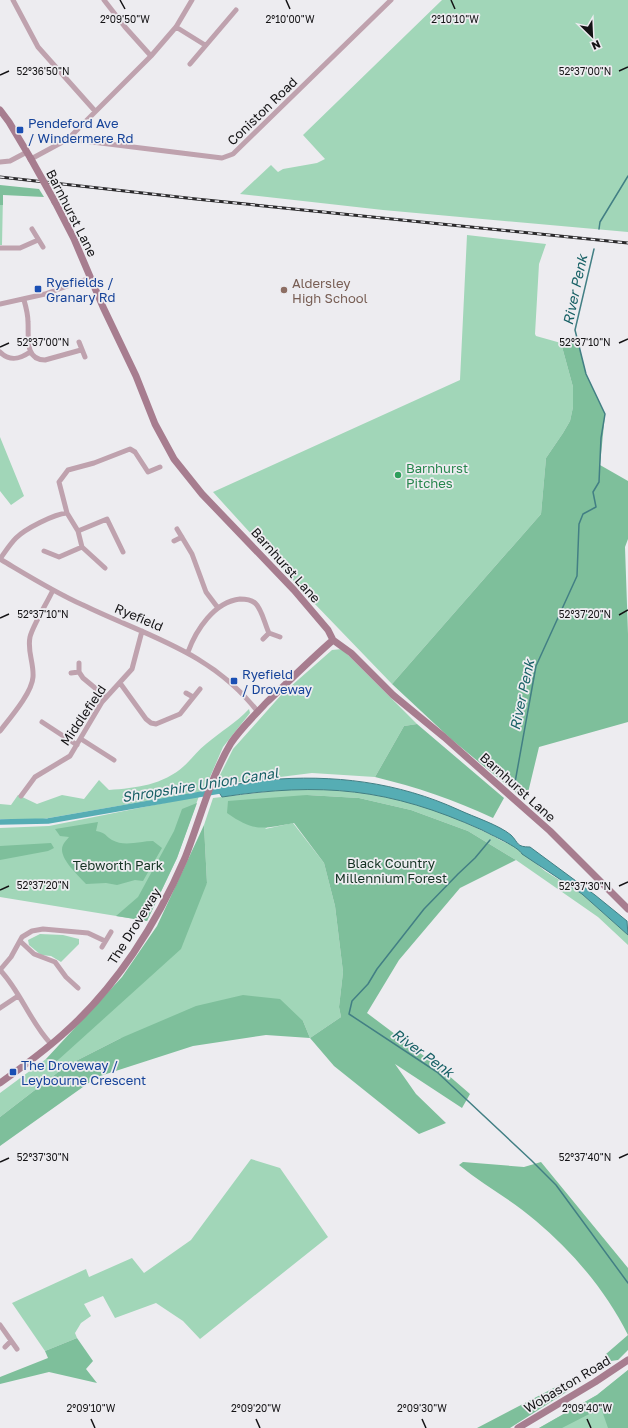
<svg xmlns="http://www.w3.org/2000/svg" width="628" height="1428" viewBox="0 0 628 1428" font-family="'Golos Text',sans-serif">
	<style>
		.green { fill: #a1d6b8 }
		.forest { fill: #7ebf9b }
		.water { fill: #56adb4; stroke: #427f84 }
		.lines { fill: none; stroke-linecap: round; stroke-linejoin: round }
		.stream { stroke: #427f84; stroke-width: 1.5 }
		.canal { stroke: #56adb4; stroke-width: 5.5 }
		.street { stroke: #bfa2ae; stroke-width: 5 }
		.secondary { stroke: #a77d8f; stroke-width: 7 }
		.rail-casing { stroke: #2a292b; stroke-width: 3 }
		.rail { stroke: #edecf0; stroke-width: 1.5; stroke-dasharray: 4.5; stroke-linecap: butt }
		.secondary-bridge { stroke: #a77d8f; stroke-width: 7 }
		.ticks { fill: none; stroke: #141315; stroke-width: 1.5 }
		.transit-dot { fill: #1a4fb4; stroke: #edecf0; stroke-width: 1.5 }
		.education-dot { fill: #8d6e63; stroke: #edecf0; stroke-width: 1.5 }
		.leisure-dot { fill: #2e9e5b; stroke: #edecf0; stroke-width: 1.5 }
		.labels { text-anchor: middle; stroke-width: 3.5; stroke-linejoin: round; paint-order: stroke }
		.street-label { font-size: 13px; fill: #141315; stroke: #edecf0 }
		.transit-label { font-size: 13px; fill: #164399; stroke: #edecf0; text-anchor: start }
		.education-label { font-size: 13px; fill: #785e54; stroke: #edecf0; text-anchor: start }
		.leisure-label { font-size: 13px; fill: #27864d; stroke: #edecf0; text-anchor: start }
		.park-label { font-size: 13px; fill: #143222; stroke: #edecf0 }
		.water-label { font-size: 14px; font-style: italic; fill: #176065; stroke: #edecf0 }
		.ticks-label { font-size: 10px; text-anchor: middle; fill: #141315; stroke: #edecf0; stroke-width: 3.5; stroke-linejoin: round; paint-order: stroke }
	</style>
	<rect width="100%" height="100%" fill="#edecf0"/>
	<path class="green" d="M442 0H628V232L383 210 240 194 271 165 278 172 283 169 317 163 325 159 303 135Z
		M0 195H3L2 245H0Z
		M467 235 546 244 539 264 535 334 536 336 561 343 573 387V407L570 421 563 433 546 458 541 514 392 684 312 601 213 492 460 380Z
		M0 437 24 496 11 505 0 491Z
		M342 649 417 724 404 726 375 777 312 773 264 779 259 776 257 780 215 785 233 749 282 694 332 650Z
		M249 709 250 713 223 747 204 791 43 819H0V804L11 805 18 795 37 804 62 795 84 799 99 780 109 790C136 788 163 785 184 766 192 759 198 750 206 744 220 732 236 723 249 709Z
		M290 789C343 788 395 794 445 814 460 820 475 827 489 834 498 838 505 844 514 845L545 871 582 894 628 935V945L598 917 516 860 468 831 411 810 359 798 307 795 265 829 293 823 324 863 335 906 343 972 339 1007 341 1017 310 1038 303 1021 121 1038 66 1066 0 1117V1093L46 1059 57 1061 207 883 204 825 213 798Z
		M199 796 177 858 147 921 0 897V828L49 826Z
		M40 934 63 935 79 939V944L61 962 51 956 41 955 29 945 28 940Z
		M251 1159 280 1168 328 1237 200 1339 183 1321 156 1303 115 1318 103 1296 84 1304 91 1316 81 1323 75 1333 77 1338 45 1351 12 1303 86 1269 89 1277 132 1258 144 1273 191 1240Z
		M628 1370V1428H539L597 1395Z"/>
	<path class="forest" d="M0 185 39 189 44 197 3 195V205H0Z
		M578 342 586 374 605 414 600 465 628 481V539L625 547 628 634V722L539 747 526 801 451 739 392 684 541 514 546 458 563 433 570 421 573 407V387L561 343Z
		M417 724 504 798 493 818C455 800 416 787 375 777L404 726Z
		M307 795 359 798 411 810 468 831 516 860 460 888 399 960 367 1013 440 1068 470 1094 462 1108 395 1064 416 1094 446 1123 419 1134 334 1066 310 1038 266 1035 193 1046 97 1077 0 1146V1117L66 1066 121 1038 196 1006 243 995 280 999 303 1021 310 1038 341 1017 339 1007 343 972 335 906 324 863 294 823C262 829 254 832 227 813L228 801Z
		M197 803 177 858 147 921 116 916 138 897 174 831 182 809Z
		M98 822 96 831C107 833 105 836 112 840 124 847 141 841 153 841L162 848 143 881 135 880 117 885 106 883 86 884C79 876 57 857 63 845 64 842 67 840 69 837L60 836 55 829Z
		M204 825 207 883 181 949 57 1061 46 1059 122 977 157 926Z
		M51 843 54 848 48 851 0 860V846Z
		M463 1162 524 1167 541 1162 628 1268V1335C606 1291 573 1252 536 1221 512 1200 483 1185 459 1165Z
		M628 1335V1350L618 1360 611 1361 606 1354Z
		M77 1338 93 1361 86 1369 97 1383 49 1372 0 1384V1377L48 1358 45 1351Z
		M628 1370V1428H608L601 1408 562 1428H539L597 1395Z
		M573 1378 568 1391 510 1428H477Z"/>
	<path class="water" d="M259 776H262L266 780C333 774 398 782 459 810 474 817 499 825 511 835 519 843 516 847 530 847L595 895 627 921 628 935 582 894 522 854C519 847 491 835 482 830 389 788 322 782 222 797L218 791 220 787 256 781Z"/>
	<g class="lines">
		<path class="stream" d="M599 229 600 222 628 176
			M514 788 536 666 577 576 579 524 583 514 596 507 593 492 599 482 601 438 605 414 586 374 575 330 594 249
			M490 840 475 858 458 874 424 909 377 969 368 984 352 1001 349 1014 437 1072 531 1160 556 1185 628 1283"/>
		<path class="canal" d="M0 822 48 821 225 790"/>
		<path class="street" d="M13 0 38 47 95 111
			M104 0 125 27 151 56
			M176 27 205 45
			M190 64 236 10
			M68 139 222 158 233 154 391 0
			M31 159 68 139 151 56 176 27 192 0
			M0 162 10 161 27 152
			M32 229 43 247
			M0 248H20L38 240
			M24 300C26 307 28 314 28 322 29 336 24 360 45 360L81 350
			M0 304 45 294 90 278
			M79 342 85 357
			M0 352C10 362 20 359 30 352
			M177 529 192 554 206 592 218 608
			M78 531 107 519 123 552
			M174 541 182 537
			M44 551 59 557 82 547
			M0 559C27 575 54 592 83 605 147 636 212 652 258 712
			M0 559C5 552 10 544 16 538 25 529 54 514 67 513
			M105 568 82 547 78 531 67 513 59 482 68 470 94 463 130 449 135 452 148 472 160 467
			M263 639 269 633 280 637
			M188 652C196 630 214 602 240 599 245 599 250 599 255 603 262 609 265 625 269 633
			M79 672 83 678 106 697
			M71 673 79 672V663
			M120 683 146 719 151 723 156 724 180 714 200 689
			M186 693 193 697
			M42 722 77 745
			M0 731C10 718 32 693 33 677 34 663 27 651 30 637 33 625 47 603 53 590
			M81 739 114 760
			M21 796 35 777 70 756 102 702 132 669 142 631
			M20 941 34 954 55 962 66 977 78 988
			M102 947 111 932
			M0 970 11 957 22 937 32 931 43 929 88 933 105 941
			M0 970C21 992 30 1022 51 1044
			M0 1008 18 996
			M0 1325 17 1349
			M5 1347 11 1341"/>
		<path class="secondary" d="M0 110 9 122 31 159
			M55 202 74 239 103 307 136 376 155 424 174 459 202 494 294 590 328 630 333 640 351 653 393 695 444 737 550 831 628 909
			M0 1083C21 1068 43 1052 62 1035 116 988 157 923 185 858 200 820 210 778 231 743 241 728 255 715 267 702 289 681 310 660 333 640
			M518 1428 595 1382 628 1360"/>
		<g class="rail-casing">
			<path id="rail" d="M0 177 196 199 628 243"/>
		</g>
		<use href="#rail" class="rail"/>
		<path class="secondary-bridge" d="M31 159 55 202"/>
	</g>
	<path class="ticks" d="M120 0 125 9M286 0 290 9M451 0 455 9M619 71 628 67M0 75 9 71M619 343 628 339M0 347 9 343M619 615 628 610M0 618 9 614M619 886 628 882M0 890 9 886M619 1158 628 1154M0 1162 9 1158M91 1419 95 1428M256 1419 260 1428M422 1419 426 1428M587 1419 591 1428"/>
	<g class="transit-dot">
		<rect x="16" y="126" width="8" height="8" rx="2"/>
		<rect x="34" y="285" width="8" height="8" rx="2"/>
		<rect x="230" y="677" width="8" height="8" rx="2"/>
		<rect x="9" y="1068" width="8" height="8" rx="2"/>
	</g>
	<circle class="education-dot" cx="284" cy="290" r="4"/>
	<circle class="leisure-dot" cx="398" cy="475" r="4"/>
	<g class="labels">
		<g class="street-label">
			<text transform="translate(262 111) rotate(-44)" y="5">Coniston Road</text>
			<text transform="translate(72 213) rotate(63)" y="5">Barnhurst Lane</text>
			<text transform="translate(286 565) rotate(48)" y="5">Barnhurst Lane</text>
			<text transform="translate(139 617) rotate(23)" y="5">Ryefield</text>
			<text transform="translate(83 715) rotate(-56)" y="5">Middlefield</text>
			<text transform="translate(518 787) rotate(42)" y="5">Barnhurst Lane</text>
			<text transform="translate(134 926) rotate(-58)" y="5">The Droveway</text>
			<text transform="translate(567 1384) rotate(-31)" y="5">Wobaston Road</text>
		</g>
		<g class="transit-label">
			<text x="28" y="128">Pendeford Ave<tspan x="28" dy="15">/ Windermere Rd</tspan></text>
			<text x="46" y="287">Ryefields /<tspan x="46" dy="15">Granary Rd</tspan></text>
			<text x="242" y="679">Ryefield<tspan x="242" dy="15">/ Droveway</tspan></text>
			<text x="21" y="1070">The Droveway /<tspan x="21" dy="15">Leybourne Crescent</tspan></text>
		</g>
		<g class="education-label">
			<text x="292" y="288">Aldersley<tspan x="292" dy="15">High School</tspan></text>
		</g>
		<g class="leisure-label">
			<text x="406" y="473">Barnhurst<tspan x="406" dy="15">Pitches</tspan></text>
		</g>
		<g class="park-label">
			<text x="391" y="868">Black Country<tspan x="391" dy="15">Millennium Forest</tspan></text>
			<text x="118" y="870">Tebworth Park</text>
		</g>
		<g class="water-label">
			<text transform="translate(575 290) rotate(-78)" y="5">River Penk</text>
			<text transform="translate(522 695) rotate(-78)" y="5">River Penk</text>
			<text transform="translate(200 785) rotate(-9)" y="5">Shropshire Union Canal</text>
			<text transform="translate(423 1053) rotate(36)" y="5">River Penk</text>
		</g>
	</g>
	<g class="ticks-label">
		<text x="125" y="23">2°09'50"W</text>
		<text x="290" y="23">2°10'00"W</text>
		<text x="455" y="23">2°10'10"W</text>
		<text x="43" y="75">52°36'50"N</text>
		<text x="585" y="75">52°37'00"N</text>
		<text x="43" y="346">52°37'00"N</text>
		<text x="585" y="346">52°37'10"N</text>
		<text x="43" y="618">52°37'10"N</text>
		<text x="585" y="618">52°37'20"N</text>
		<text x="43" y="889">52°37'20"N</text>
		<text x="585" y="890">52°37'30"N</text>
		<text x="43" y="1161">52°37'30"N</text>
		<text x="585" y="1161">52°37'40"N</text>
		<text x="91" y="1412">2°09'10"W</text>
		<text x="256" y="1412">2°09'20"W</text>
		<text x="422" y="1412">2°09'30"W</text>
		<text x="587" y="1412">2°09'40"W</text>
	</g>
	<g transform="translate(592 36) rotate(156)" stroke="#edecf0" stroke-width="3" paint-order="stroke">
	<path d="M0-3L7 15L0 10L-7 15Z" fill="#141315"/>
	<text y="-6" font-size="11" font-weight="bold" text-anchor="middle" fill="#141315">N</text>
	</g>
</svg>
